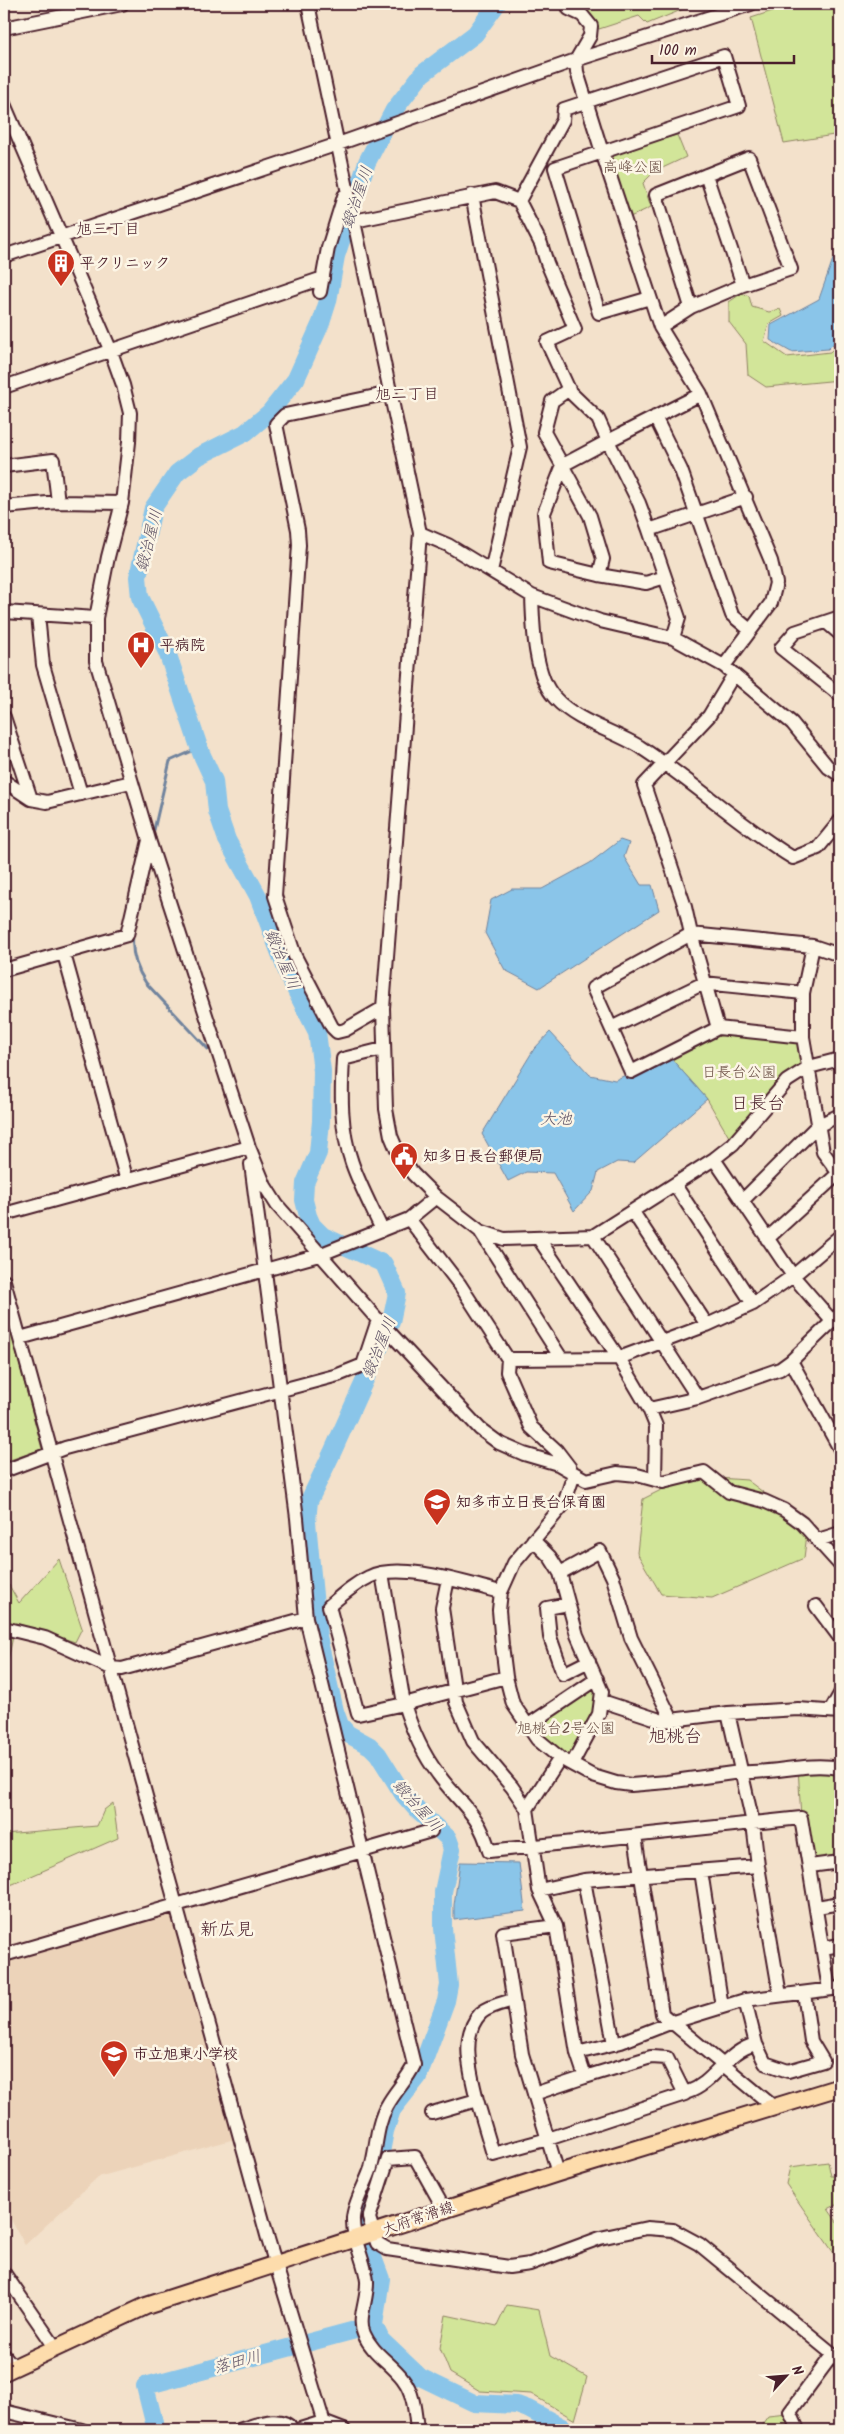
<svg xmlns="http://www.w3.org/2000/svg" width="844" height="2434" viewBox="0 0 844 2434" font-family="Kalam,'Klee One',sans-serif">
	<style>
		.built { fill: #ecd3b9 }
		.green { fill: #d2e599; stroke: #8e8262 }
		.water { fill: #8ac5e9; stroke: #70839d }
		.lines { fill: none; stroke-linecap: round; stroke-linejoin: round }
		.stream { stroke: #70839d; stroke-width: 3 }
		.river { stroke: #8ac5e9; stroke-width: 18 }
		.minor-casing { stroke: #4a1f2b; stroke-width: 16 }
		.major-casing { stroke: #4a1f2b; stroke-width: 20 }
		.minor { stroke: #fcf5e5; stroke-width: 12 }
		.major { stroke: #fddcac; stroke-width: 16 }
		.labels { text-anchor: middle; stroke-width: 5; stroke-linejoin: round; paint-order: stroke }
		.park-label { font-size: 15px; fill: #6c5046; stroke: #fcf5e5 }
		.poi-label { font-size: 15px; font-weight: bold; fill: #4a1f2b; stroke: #fcf5e5; text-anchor: start }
		.street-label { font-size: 15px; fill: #4a1f2b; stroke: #fcf5e5 }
		.water-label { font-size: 16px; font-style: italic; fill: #5d5164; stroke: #fcf5e5 }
		.neighbourhood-label { font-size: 16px; fill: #4a1f2b; stroke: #fcf5e5 }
		.quarter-label { font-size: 18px; fill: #4a1f2b; stroke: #fcf5e5 }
	</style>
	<rect width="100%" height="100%" fill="#f3e1cb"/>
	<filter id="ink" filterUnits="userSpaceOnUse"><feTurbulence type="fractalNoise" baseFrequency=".02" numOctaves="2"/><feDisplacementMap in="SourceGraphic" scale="10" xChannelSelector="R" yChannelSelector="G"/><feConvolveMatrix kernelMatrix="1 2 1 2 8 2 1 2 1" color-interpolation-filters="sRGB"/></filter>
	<g filter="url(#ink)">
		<path class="built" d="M178 1905 242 2137 98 2177 25 2245 4 2207V1958Z"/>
		<path class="green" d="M573 4H696L647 24 639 16 599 29Z
			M794 4H840V134L784 143 751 18Z
			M677 135 686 157 654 172 643 183 651 207 628 218 612 158 615 153Z
			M742 293 749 296 752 307 769 312 780 309 783 316 769 324 764 341 787 357 830 352 840 342V380L766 387 748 375 746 344 729 322V302Z
			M718 1028 803 1037 809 1067 733 1144 707 1099 668 1055Z
			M4 1306 42 1449 4 1462Z
			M689 1476 747 1480 808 1526 804 1558 712 1598 661 1594 637 1553 643 1499Z
			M59 1559 82 1628 75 1642 16 1623 4 1678V1588L9 1585 19 1603Z
			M597 1679 602 1692 578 1755 567 1756 527 1726Z
			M798 1767 840 1768V1862L810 1866 801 1818Z
			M113 1803 118 1838 13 1884 4 1886V1834L97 1826 104 1810Z
			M828 2162 831 2176H840V2203L828 2209 840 2226V2262L786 2184 790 2167Z
			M507 2305 539 2310 550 2356 587 2377 575 2420 531 2394 480 2391 450 2373 440 2348 446 2315 497 2326Z
			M787 2414 794 2430H758L768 2416Z"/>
		<path class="water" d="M833 259 840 262V337L828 349 791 352 770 340 771 325 819 299Z
			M620 840 629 843 624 857 641 885H652L659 910 539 988 505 970 485 933 491 900 512 889H542L590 863Z
			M550 1032 590 1075 615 1080 668 1055 707 1099 633 1163 617 1162 598 1172 593 1191 574 1211 553 1173 526 1172 508 1181 482 1134 534 1049Z
			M460 1862 519 1863 525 1911 454 1920V1905Z"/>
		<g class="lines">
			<path class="stream" d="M154 830 170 761 199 748
				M133 935C131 953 136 968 146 983L208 1049"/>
			<path class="river" d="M497 4 475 34 422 74 394 110 367 162 336 256 328 301 321 323 296 379 269 413 245 433 199 456 177 473 153 508 138 577 140 597 167 652 201 753 214 781 217 811 227 840 258 896 289 977 317 1032 322 1071 321 1121 318 1153 305 1183 304 1200 308 1216 312 1225 323 1236 384 1264 397 1293 391 1322 332 1453 309 1501 307 1522 318 1637 335 1711 340 1725 348 1734 370 1746 378 1754 403 1794 418 1811 448 1838 452 1849 443 1892V1928L449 1985 446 2001 418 2077 392 2110 385 2131 379 2163 362 2213 367 2241 381 2279 374 2325 381 2340 420 2377 474 2403 517 2405 528 2409 567 2430
				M156 2430 145 2386 374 2325"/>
			<g class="minor-casing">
				<path id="minor" d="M308 4 420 533 383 1008 386 1109 391 1136 399 1155 413 1174 436 1197 480 1231 504 1239 593 1236 714 1159 733 1144 787 1081 809 1067 840 1059
					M568 4 569 9 582 15 591 26 590 36 576 60
					M4 28 122 4
					M576 60 751 4
					M4 104 110 349 123 385 130 413 129 442 122 503 108 557 96 618V661L149 840 249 1147 265 1186 277 1205 378 1320 480 1429 499 1443 524 1454 558 1464 586 1480 617 1473 637 1475 663 1482 704 1472 729 1492 764 1501 784 1510 802 1523 840 1565
					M706 175 743 285
					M472 195 520 447 491 571
					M519 201 563 120 564 109 724 56 739 106 555 168 599 313 650 298
					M354 221 495 192 519 201 541 244 547 263 575 329 547 342 570 392 598 419 608 441 701 394
					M4 256 338 144 576 60 577 72 602 152 660 327 701 394 771 561 776 583 771 603 724 666
					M320 292 328 248 344 196 348 192
					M660 327 691 307 743 285 791 269 749 158 656 195 691 307
					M4 387 323 278
					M569 389 552 401 544 432 590 516 603 559 599 575 646 583 665 577
					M655 417 681 470 732 615 750 630
					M4 466 53 460 58 502
					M4 507 58 502 122 503
					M420 533 448 545 532 596 600 621 673 638 724 666 792 723 828 767 840 775
					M599 575 549 563 544 513 563 465 608 441 639 503 649 530
					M532 596C533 625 534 676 555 698 577 722 612 730 640 747 693 781 738 824 793 858L818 848 840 821
					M4 612 96 618
					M38 615 43 665 81 794
					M840 617 795 632 781 648 840 695
					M826 622 840 634
					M673 638 679 618 649 530 746 497
					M4 717 31 799
					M4 781 31 799 47 802 131 782
					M813 946 803 993V1037L823 1152 840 1175
					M64 954 127 1181
					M4 970 127 935 149 840
					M383 1008 345 1030 337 1032 332 1027 295 956 275 896 299 545 298 530 276 424 285 415 390 393
					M611 1028 704 983 803 993
					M718 1028 691 934 685 907 644 785 709 716 734 674
					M803 1037 718 1028 631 1072 593 988 691 934 813 946 840 955
					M714 1159 793 1276 832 1321
					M251 1164 297 1518 306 1618 414 2065C407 2080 395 2091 387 2106 376 2125 377 2147 371 2168 366 2184 354 2202 353 2218 352 2240 365 2261 367 2281 368 2299 357 2318 364 2334 372 2353 391 2363 403 2379 414 2393 415 2413 417 2430
					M675 1185 753 1304
					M742 1201 817 1126 840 1115
					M633 1212 707 1325
					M4 1214 249 1147
					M409 1219 460 1285 508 1359 619 1358 707 1325 753 1304 793 1276 840 1236
					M382 1230C372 1208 360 1186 352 1163 340 1129 341 1094 343 1059L383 1049
					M480 1231 561 1358
					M593 1236 698 1398
					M539 1239 619 1358 649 1409 656 1426 655 1480
					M767 1239 840 1172
					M4 1281 268 2239 326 2430
					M20 1338 319 1255 409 1219 436 1197
					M508 1359 507 1372 531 1427 557 1451 570 1468
					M791 1361 840 1449
					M649 1409 698 1398 780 1369 791 1361 840 1314
					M4 1471 65 1448 338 1375 363 1365 378 1320
					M574 1474 564 1504 514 1563 501 1592 499 1610 502 1645 506 1677 513 1704 537 1739 560 1758 593 1776 616 1783 631 1785 667 1782 740 1772C774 1774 806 1762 840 1768
					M533 1540 550 1557 560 1573 577 1635 602 1692 599 1714 572 1764
					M818 1540 840 1533
					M382 1573 404 1704 358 1714 329 1606C342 1595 354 1584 369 1577 400 1561 468 1584 501 1592
					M560 1573 600 1551 613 1578 631 1638 672 1720
					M448 1579 442 1608 456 1702 473 1741 512 1787 527 1809 539 1890 556 1926 577 2053 621 2042 670 2023 745 2000 840 1988
					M568 1604 547 1608 550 1637 563 1674 589 1661
					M816 1606 840 1638
					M4 1628 45 1638 111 1668 122 1669 306 1618
					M506 1677 404 1704C412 1730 422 1753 438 1774 459 1803 480 1814 489 1851L801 1818 829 1989
					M602 1701 663 1721 728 1713
					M831 1710 840 1694
					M527 1726 597 1679
					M527 1809 560 1758
					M635 1836 662 2014 774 2107
					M810 1866 840 1862
					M701 1871 722 2007
					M584 1880 614 2044
					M539 1890 584 1880 758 1866
					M817 1907 840 1903
					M556 1926 503 1933 522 2054 558 2173
					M823 1948 840 1945
					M4 1955 431 1831
					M780 1995 758 1866 753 1823 728 1713 798 1709 840 1712
					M745 2000 756 2044
					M688 2092C715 2083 726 2051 756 2044L765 2063 788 2071 823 2061 811 2041 804 1993
					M534 2094 585 2077
					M477 2100 493 2154 548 2139 685 2094 667 2058 651 2057 585 2077 577 2053
					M432 2113 477 2100C471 2074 459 2035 481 2013 489 2006 503 2003 513 2000
					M444 2209 415 2157 388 2159 369 2218 377 2243 387 2249 509 2267 530 2264 600 2238 647 2228 673 2230 699 2244 840 2360
					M4 2273 55 2347
					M4 2355 14 2367
					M4 2411 82 2430
					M239 2430C256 2425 281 2413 293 2430
					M297 2430 323 2422 344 2430
					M798 2430 790 2412 833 2354"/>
			</g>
			<g class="major-casing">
				<path id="major" d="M4 2372 146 2306 558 2173 840 2087"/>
			</g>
			<use href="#minor" class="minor"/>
			<use href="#major" class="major"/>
		</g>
	</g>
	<defs>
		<g id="building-pin" transform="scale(1.4375)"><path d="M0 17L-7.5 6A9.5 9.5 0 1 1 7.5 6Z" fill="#c8321e" stroke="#fcf5e5"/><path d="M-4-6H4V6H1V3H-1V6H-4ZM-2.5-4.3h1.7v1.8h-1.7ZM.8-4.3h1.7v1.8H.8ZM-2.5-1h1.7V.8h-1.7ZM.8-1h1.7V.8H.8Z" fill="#fff"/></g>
		<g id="hospital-pin" transform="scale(1.4375)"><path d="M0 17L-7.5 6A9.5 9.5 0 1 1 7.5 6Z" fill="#c8321e" stroke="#fcf5e5"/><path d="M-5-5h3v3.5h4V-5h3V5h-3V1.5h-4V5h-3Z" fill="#fff"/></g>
		<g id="civic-pin" transform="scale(1.4375)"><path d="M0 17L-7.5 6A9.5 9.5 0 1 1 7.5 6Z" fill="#c8321e" stroke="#fcf5e5"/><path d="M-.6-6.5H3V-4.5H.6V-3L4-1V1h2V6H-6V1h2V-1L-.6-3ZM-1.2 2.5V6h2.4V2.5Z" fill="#fff"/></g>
		<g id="school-pin" transform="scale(1.4375)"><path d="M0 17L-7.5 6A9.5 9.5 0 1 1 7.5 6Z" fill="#c8321e" stroke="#fcf5e5"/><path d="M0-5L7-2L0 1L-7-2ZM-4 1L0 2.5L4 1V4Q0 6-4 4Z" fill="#fff"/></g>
	</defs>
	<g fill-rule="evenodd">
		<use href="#building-pin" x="61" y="263"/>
		<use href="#hospital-pin" x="141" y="645"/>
		<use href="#civic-pin" x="404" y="1156"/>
		<use href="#school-pin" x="437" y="1502"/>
		<use href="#school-pin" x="114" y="2054"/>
	</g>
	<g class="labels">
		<g class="park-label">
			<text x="633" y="172">高峰公園</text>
			<text x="739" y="1077">日長台公園</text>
			<text x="566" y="1733">旭桃台2号公園</text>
		</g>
		<g class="poi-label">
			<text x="80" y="268">平クリニック</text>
			<text x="160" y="650">平病院</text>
			<text x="423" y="1161">知多日長台郵便局</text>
			<text x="456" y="1507">知多市立日長台保育園</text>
			<text x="133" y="2059">市立旭東小学校</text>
		</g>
		<g class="street-label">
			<text transform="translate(418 2218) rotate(-19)" y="5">大府常滑線</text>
		</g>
		<g class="water-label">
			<text transform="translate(356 197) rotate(-71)" y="6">鍛治屋川</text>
			<text transform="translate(148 540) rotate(-76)" y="6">鍛治屋川</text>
			<text transform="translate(283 959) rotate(67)" y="6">鍛治屋川</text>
			<text x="556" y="1124">大池</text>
			<text transform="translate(378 1347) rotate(-68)" y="6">鍛治屋川</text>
			<text transform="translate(418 1805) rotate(48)" y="6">鍛治屋川</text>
			<text transform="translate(237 2361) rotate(-15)" y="6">落田川</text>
		</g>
		<g class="neighbourhood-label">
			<text x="108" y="234">旭三丁目</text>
			<text x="407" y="399">旭二丁目</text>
		</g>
		<g class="quarter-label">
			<text x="758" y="1109">日長台</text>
			<text x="675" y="1742">旭桃台</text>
			<text x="227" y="1935">新広見</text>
		</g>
	</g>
	<rect width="844" height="2434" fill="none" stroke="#fcf5e5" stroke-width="20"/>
	<rect x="10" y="10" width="824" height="2414" fill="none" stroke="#4a1f2b" stroke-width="2" filter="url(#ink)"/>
	<g transform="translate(786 2376) rotate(64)" stroke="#fcf5e5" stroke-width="4" paint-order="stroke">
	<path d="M0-4L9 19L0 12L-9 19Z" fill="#4a1f2b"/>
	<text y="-8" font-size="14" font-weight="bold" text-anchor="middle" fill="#4a1f2b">N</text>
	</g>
	<path d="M652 55v8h142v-8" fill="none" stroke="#4a1f2b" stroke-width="2.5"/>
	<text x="659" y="55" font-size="15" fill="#4a1f2b" stroke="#fcf5e5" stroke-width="4" paint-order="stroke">100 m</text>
</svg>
